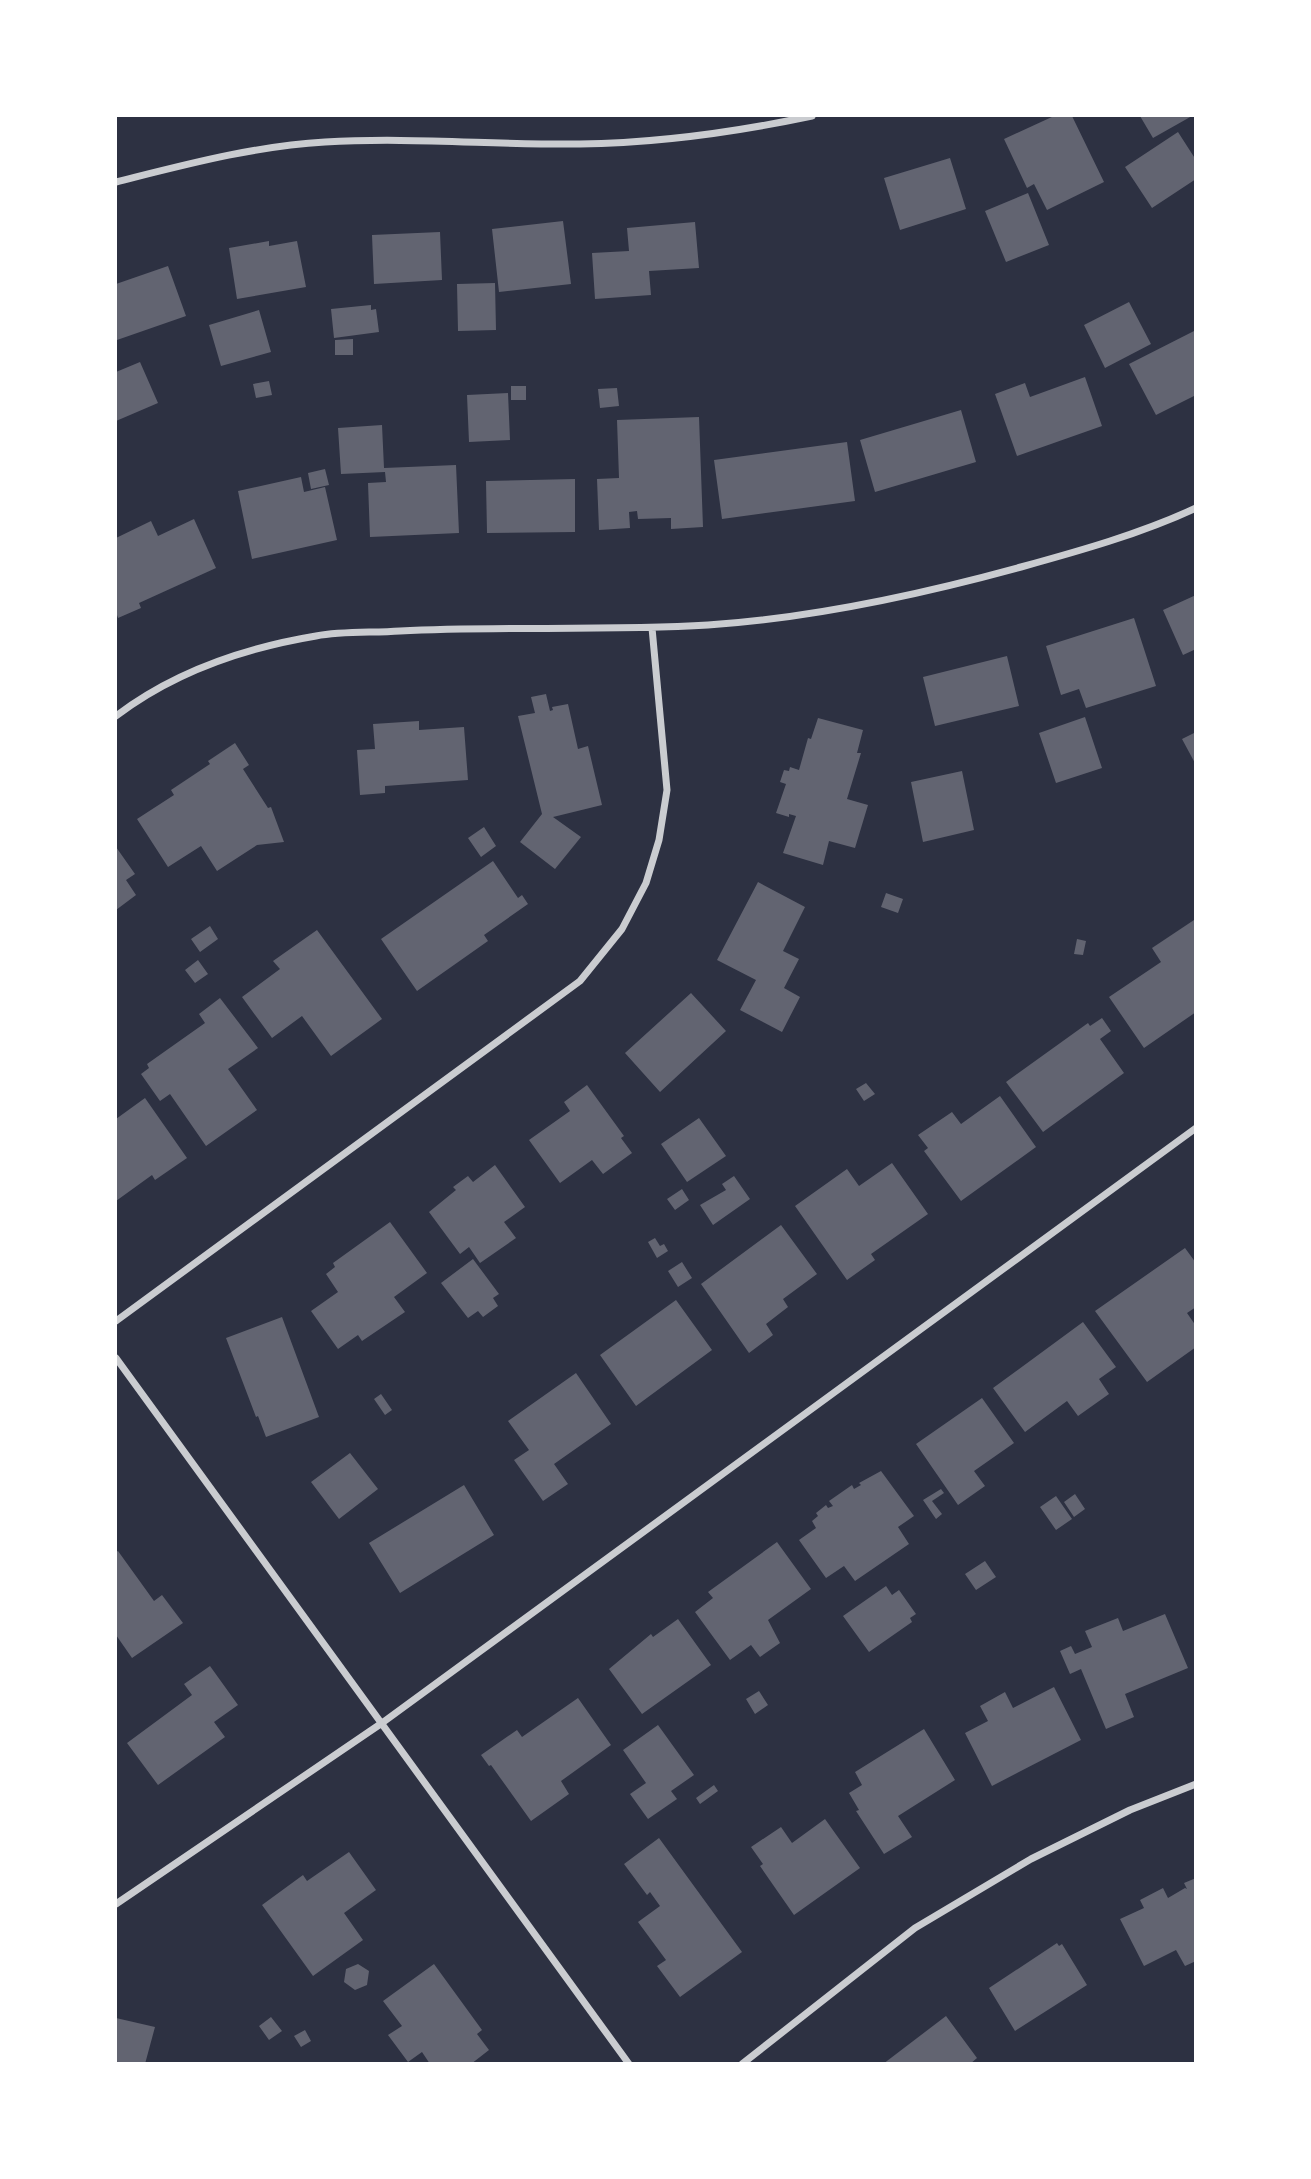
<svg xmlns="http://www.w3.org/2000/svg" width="1311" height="2179" viewBox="0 0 1311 2179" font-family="Mulish,sans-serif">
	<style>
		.building { fill: #626471 }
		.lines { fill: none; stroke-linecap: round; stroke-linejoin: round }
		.minor { stroke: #caccd0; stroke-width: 7 }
	</style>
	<rect width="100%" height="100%" fill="#2d3142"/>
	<path class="building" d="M1054 116H1072L1104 182 1047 210 1034 184 1027 188 1004 139Z
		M1140 116H1192L1153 138Z
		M1178 132 1196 160V179L1152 208 1125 167Z
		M950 158 966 209 900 230 884 178Z
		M1028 193 1049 245 1006 262 985 211Z
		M563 221 571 284 499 292 492 229Z
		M695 222 699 268 649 271 651 295 595 299 592 253 629 251 627 228Z
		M440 232 442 280 374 284 372 235Z
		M269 241V246L297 241 306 287 237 299 229 248Z
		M168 266 186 316 117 340 116 284Z
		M495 283 496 330 458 331 457 284Z
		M1129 302 1151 344 1105 368 1084 325Z
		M371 305V310L376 309 379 332 334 338 331 309Z
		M259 310 271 352 221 366 209 325Z
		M1196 330V395L1156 415 1129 364Z
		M353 339V355H335V340Z
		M140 362 158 403 116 421V372Z
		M1085 377 1102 426 1017 456 995 394 1025 383 1030 397Z
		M269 381 272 395 256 398 253 384Z
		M511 386H526V400H511Z
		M617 388 619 406 600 408 598 389Z
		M508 393 510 440 469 442 467 395Z
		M961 410 976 462 875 492 860 440Z
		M699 417 703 527 671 529V518L638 519 637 511 629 512 630 528 599 530 597 479 619 478 617 420Z
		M382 425 384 468 456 465 459 533 370 537 368 483 386 482 385 472 341 474 338 428Z
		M847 442 855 501 722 519 714 460Z
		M325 469 329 485 311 489 308 473Z
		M301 477 304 492 325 487 337 540 252 559 238 491Z
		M575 479V532L487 533 486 481Z
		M194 519 216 568 139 603 141 608 118 618 116 612V538L151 521 158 536Z
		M1196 595V649L1183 655 1163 610Z
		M1134 618 1156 686 1086 708 1079 689 1061 695 1046 646Z
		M1007 656 1019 706 935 726 923 677Z
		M546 694 550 711 553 710 552 707 568 704 578 749 588 746 602 805 553 817 581 837 555 869 520 842 542 814 518 716 535 713 531 697Z
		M1085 717 1102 768 1056 783 1039 733Z
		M818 718 863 730 857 753H861L847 799 868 805 855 848 829 841 823 865 783 853 796 816 789 814V817L776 813 786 784 780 782 784 770 789 771 790 767 799 770 808 738 811 739Z
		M419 721V730L464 727 468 780 385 786V793L360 795 357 750 375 749 373 724Z
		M1196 732V765L1182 739Z
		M235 743 249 765 243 769 268 808 271 807 284 842 257 845 217 871 201 846 168 867 137 819 174 795 171 790 210 764 208 761Z
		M962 771 974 830 923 842 911 782Z
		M484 827 496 846 481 857 468 838Z
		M116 847 135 874 126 880 136 895 116 910Z
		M493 861 518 898 522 895 528 904 484 935 488 941 417 991 381 939Z
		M758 882 805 907 783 951 799 959 784 988 800 997 782 1032 740 1010 756 980 717 960Z
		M886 893 903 899 898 913 881 907Z
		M1194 920 1196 1012 1144 1048 1109 997 1161 962 1152 948Z
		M210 926 218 939 200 952 191 939Z
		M317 930 382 1019 331 1056 302 1016 272 1038 242 997 280 969 273 961Z
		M1077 939 1086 941 1083 955 1074 954Z
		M198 960 208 974 195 983 185 970Z
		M691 993 726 1031 660 1092 625 1053Z
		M220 998 258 1048 228 1069 257 1110 206 1146 170 1094 160 1101 141 1074 149 1068 147 1064 205 1023 199 1014Z
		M1102 1018 1111 1031 1100 1039 1124 1073 1043 1132 1006 1082 1088 1023 1090 1026Z
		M866 1083 875 1094 864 1101 856 1089Z
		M587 1085 624 1136 621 1138 632 1153 603 1174 592 1160 560 1183 529 1140 570 1111 564 1102Z
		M1000 1096 1036 1147 961 1201 924 1151 928 1148 918 1135 952 1112 961 1124Z
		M145 1098 187 1158 155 1180 152 1175 116 1201V1119Z
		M699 1118 726 1156 687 1182 661 1144Z
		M892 1163 928 1214 871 1254 875 1260 847 1280 795 1206 847 1169 859 1186Z
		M495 1165 525 1207 504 1222 516 1238 480 1263 469 1247 460 1254 429 1212 456 1190 453 1187 468 1176 473 1182Z
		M734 1176 750 1199 713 1225 700 1205 726 1190 722 1184Z
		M682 1189 689 1200 675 1210 667 1199Z
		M390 1222 427 1273 394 1297 405 1312 362 1341 358 1335 338 1349 311 1311 338 1292 326 1274 335 1267 333 1263Z
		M781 1225 817 1274 783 1299 788 1307 766 1324 773 1335 749 1353 701 1284Z
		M655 1238 660 1246 664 1244 668 1251 657 1258 648 1242Z
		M1185 1248 1196 1263V1307L1187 1313 1196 1326V1347L1147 1382 1095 1311Z
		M473 1259 499 1294 493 1298 498 1306 483 1317 478 1311 468 1318 441 1283Z
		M682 1262 692 1278 678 1287 668 1271Z
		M676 1300 712 1350 636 1406 600 1355Z
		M282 1317 319 1417 266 1437 258 1416 256 1417 226 1338Z
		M1083 1322 1116 1367 1099 1379 1109 1394 1078 1416 1067 1401 1025 1432 993 1388Z
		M576 1373 611 1424 554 1464 568 1484 543 1501 514 1460 529 1450 508 1421Z
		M381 1394 392 1410 385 1415 374 1399Z
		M982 1398 1014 1443 974 1471 985 1486 958 1505 916 1444Z
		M350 1453 378 1489 339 1519 311 1482Z
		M881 1471 914 1516 898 1527 909 1544 855 1581 844 1566 826 1578 799 1540 816 1528 812 1521 818 1516 816 1513 826 1505 828 1508 833 1506 829 1501 852 1485 854 1489 861 1485 859 1483Z
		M464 1485 494 1535 400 1593 369 1543Z
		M941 1489 944 1493 932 1501 942 1514 936 1519 923 1500Z
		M1075 1494 1085 1509 1074 1517 1064 1502Z
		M1056 1496 1072 1519 1056 1530 1040 1507Z
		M777 1542 811 1589 768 1620 780 1643 760 1657 751 1645 730 1660 695 1612 713 1598 708 1592Z
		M118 1551 154 1601 162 1595 183 1623 132 1658 116 1635V1552Z
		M985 1561 996 1577 976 1590 965 1574Z
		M886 1586 892 1595 899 1590 916 1614 910 1618 912 1622 869 1652 843 1616Z
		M1165 1614 1188 1668 1125 1694 1134 1717 1106 1729 1081 1669 1070 1674 1060 1651 1071 1646 1075 1654 1092 1647 1085 1631 1118 1618 1123 1631Z
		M678 1619 711 1665 642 1714 609 1669 651 1634 653 1637Z
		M210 1666 238 1705 214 1722 225 1737 158 1785 127 1743 192 1695 184 1684Z
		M1054 1687 1081 1740 992 1786 965 1733 988 1721 980 1706 1005 1692 1013 1708Z
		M759 1691 768 1705 755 1714 746 1699Z
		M578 1698 611 1745 561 1781 569 1794 531 1821 491 1765 489 1766 481 1755 517 1730 522 1737Z
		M658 1725 694 1775 671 1791 677 1799 648 1819 630 1794 646 1783 623 1750Z
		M924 1729 955 1780 898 1816 912 1837 884 1854 856 1811 859 1810 849 1793 862 1785 855 1772Z
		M714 1785 718 1791 700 1804 696 1798Z
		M825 1819 860 1868 794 1915 760 1866 763 1864 751 1847 781 1827 792 1843Z
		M659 1838 742 1952 680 1997 657 1966 666 1960 638 1922 660 1906 650 1892 647 1895 624 1864Z
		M349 1852 376 1890 344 1913 363 1940 313 1976 262 1905 303 1875 307 1881Z
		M1196 1878V1961L1185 1966 1176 1950 1144 1966 1120 1919 1144 1908 1140 1900 1163 1888 1168 1898 1185 1888 1187 1889 1184 1883Z
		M1057 1943 1059 1946 1062 1944 1087 1985 1015 2031 989 1988Z
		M358 1964 369 1971 367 1985 355 1990 344 1982 346 1969Z
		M434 1964 482 2030 477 2034 489 2050 471 2064H430L422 2052 408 2062 388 2035 402 2026 383 2001Z
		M946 2016 977 2058 970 2064H883Z
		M271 2017 282 2031 269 2040 259 2026Z
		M116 2018 155 2027 145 2064H116Z
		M305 2030 311 2041 301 2047 294 2036Z"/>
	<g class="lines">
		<path class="minor" d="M116 182C184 165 254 146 325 142 410 137 495 145 580 144 658 143 736 132 812 116
			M116 716C174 672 244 648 316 636 343 631 372 633 400 631 502 626 605 631 708 625 813 618 919 595 1021 567 1079 551 1140 534 1196 508
			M116 1321 580 981 622 929 646 883 659 840 667 790 652 628
			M116 1358 629 2064
			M116 1904 382 1723 1196 1128
			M742 2064 915 1928 1031 1859 1130 1810 1196 1784"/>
	</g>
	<rect width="1311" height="2179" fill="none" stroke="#ffffff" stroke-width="234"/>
</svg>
